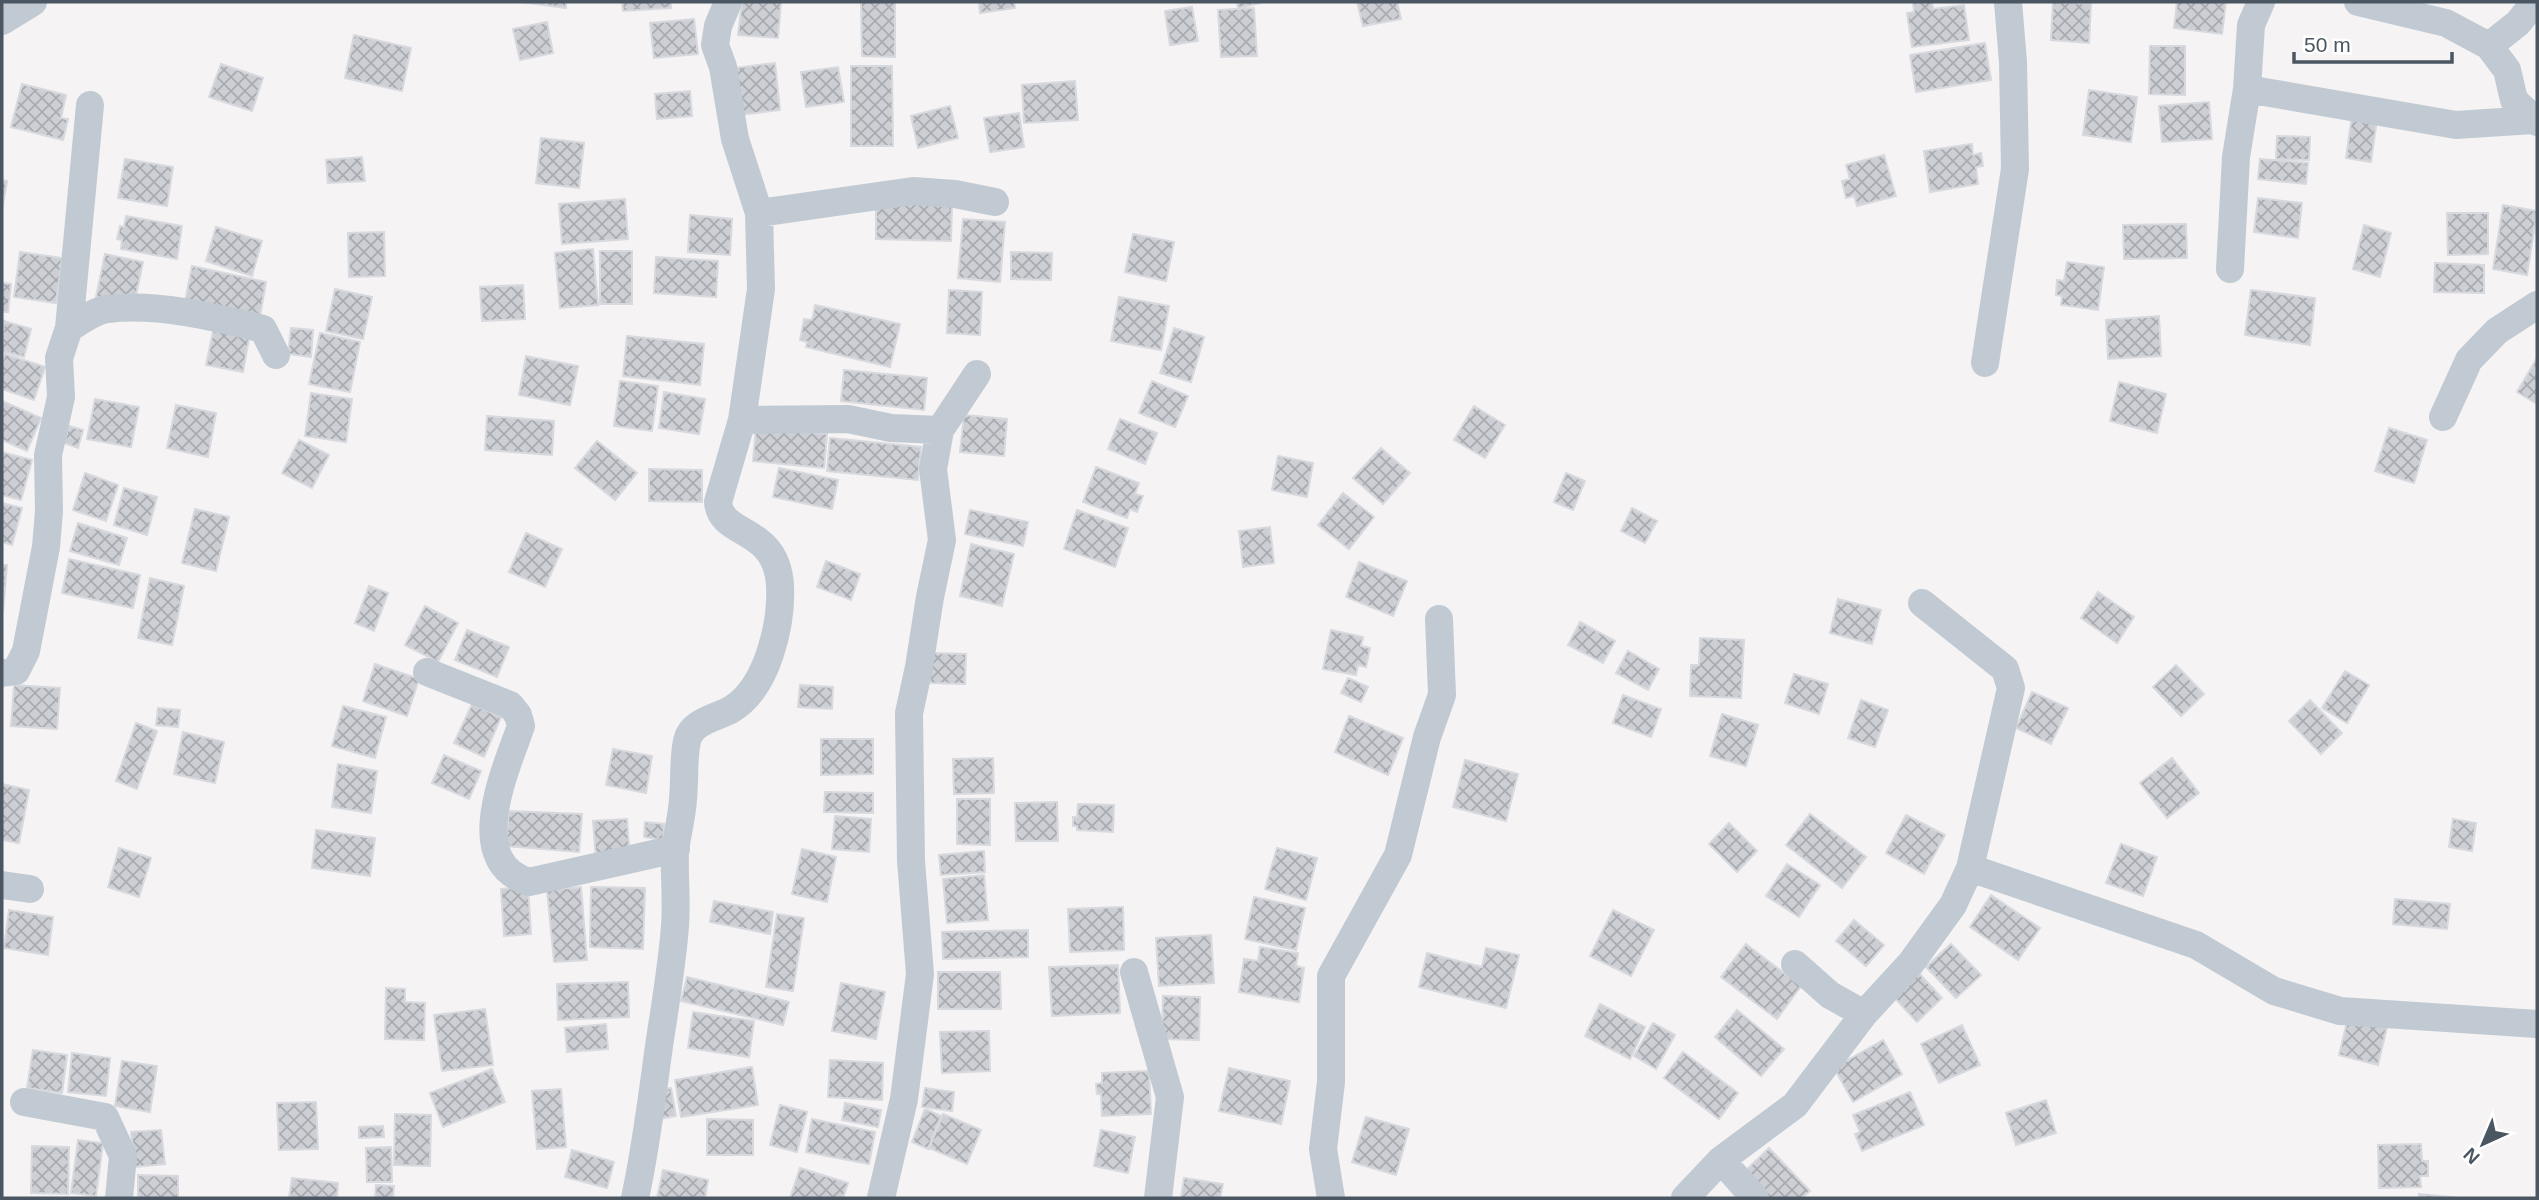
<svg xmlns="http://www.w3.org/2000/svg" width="2539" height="1200" viewBox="0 0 2539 1200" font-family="Arial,sans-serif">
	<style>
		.building { fill: url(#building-cross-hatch); stroke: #d7d9de; stroke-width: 2 }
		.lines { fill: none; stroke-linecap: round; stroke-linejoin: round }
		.minor { stroke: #c1cad2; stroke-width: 28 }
	</style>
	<defs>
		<pattern id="building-cross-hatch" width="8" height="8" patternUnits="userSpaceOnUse" patternTransform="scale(1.75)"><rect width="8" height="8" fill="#cdcfd5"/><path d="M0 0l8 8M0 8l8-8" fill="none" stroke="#a8abb0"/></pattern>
	</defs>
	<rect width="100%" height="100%" fill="#f5f3f3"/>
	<path class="building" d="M522 2H566V8Z
		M622 2H671V8L623 11Z
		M742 2H781L778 38 738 35Z
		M861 2H895V57L862 56Z
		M979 2H1014L1015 8 980 13Z
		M1237 2H1261V3L1238 8Z
		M1357 2H1397L1401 19 1363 26Z
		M1913 2H1932L1933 9 1964 5 1969 40 1912 47 1907 13 1914 12Z
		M2053 2 2091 4 2089 43 2051 40Z
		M2177 2H2226L2222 34 2174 28Z
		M1192 7 1198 41 1170 45 1165 11Z
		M1254 8 1257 56 1221 57 1218 10Z
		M694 19 698 54 654 58 650 23Z
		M547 22 553 53 520 60 513 29Z
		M354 35 411 48 402 91 345 78Z
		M1985 43 1991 80 1916 92 1910 55Z
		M2150 46H2185V95L2149 94Z
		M775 63 780 110 740 115 734 68Z
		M221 64 263 78 252 111 209 97Z
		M851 66H892L893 146H851Z
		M838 67 844 102 806 107 801 72Z
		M1075 81 1078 120 1024 123 1022 85Z
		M22 84 66 95 61 118 68 119 63 140 11 127Z
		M2089 90 2137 97 2131 142 2083 135Z
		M690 91 692 116 657 119 655 94Z
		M2209 102 2212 139 2162 142 2159 106Z
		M950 106 958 138 918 148 911 116Z
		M1019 113 1024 147 990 152 984 118Z
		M2352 115 2377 119 2371 162 2346 158Z
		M2277 136 2310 137 2309 160 2276 159Z
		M541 138 584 143 579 188 536 183Z
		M1972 144 1973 155 1981 153 1983 166 1976 167 1978 184 1930 192 1924 151Z
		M1884 155 1896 196 1857 206 1854 196 1846 198 1842 181 1850 179 1846 165Z
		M362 157 365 181 328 183 326 160Z
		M125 159 173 167 167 206 118 198Z
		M2260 159 2308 163 2306 184 2258 179Z
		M2 180 7 181 2 209Z
		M2258 198 2302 203 2298 238 2254 232Z
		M625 199 628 239 562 244 559 204Z
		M876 203 952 205 951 241 876 239Z
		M2503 205 2537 211 2527 275 2493 269Z
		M2447 213H2488V254L2448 255Z
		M690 215 732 219 730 255 688 252Z
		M126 216 182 226 177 259 121 249 122 240 117 239 120 226 124 227Z
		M963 219 1005 222 1000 282 958 278Z
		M2186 224 2187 258 2124 259 2123 225Z
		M2364 225 2391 233 2380 277 2353 269Z
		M216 227 262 241 252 276 206 261Z
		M384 232 385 276 349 277 348 233Z
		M1133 234 1174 242 1166 281 1125 272Z
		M593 249 598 305 560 308 555 253Z
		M600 251H632V304H600Z
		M20 252 62 258 56 303 14 297Z
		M1011 252 1052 253 1051 280 1011 279Z
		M105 254 143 262 134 305 96 297Z
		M656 257 718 261 716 297 654 293Z
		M2067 262 2104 267 2098 310 2061 305 2062 296 2056 295 2057 280 2064 281Z
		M2435 263 2484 265V293L2434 292Z
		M192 266 266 282 259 322 184 307Z
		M2 283 11 284 8 312H2Z
		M523 285 525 319 482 321 480 287Z
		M335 289 372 297 363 339 326 331Z
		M949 290 982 292 980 335 947 333Z
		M2251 290 2315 298 2310 345 2245 335Z
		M1119 297 1169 306 1161 350 1111 341Z
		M815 305 900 324 890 367 806 347 807 342 800 340 804 319 812 320Z
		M2159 316 2161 356 2108 359 2106 320Z
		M4 321 31 329 24 357 2 351Z
		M214 327 250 333 243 372 206 365Z
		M291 328 313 330 311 357 288 354Z
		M1174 328 1204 337 1191 382 1160 373Z
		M320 333 360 342 350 392 309 384Z
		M627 336 704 344 700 385 623 376Z
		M5 354 45 367 34 400 2 389V364Z
		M526 356 578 366 570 405 519 395Z
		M2537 358V404L2517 392Z
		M844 370 927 378 924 410 841 401Z
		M620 381 658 386 652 431 614 426Z
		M1152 381 1188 396 1175 427 1139 413Z
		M2119 382 2166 394 2157 433 2110 421Z
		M664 392 705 399 699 434 659 428Z
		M311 393 352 399 346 442 305 436Z
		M95 399 139 407 131 447 87 439Z
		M2 401 41 418 27 451 2 440Z
		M176 405 216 413 208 457 167 448Z
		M1474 406 1505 425 1485 458 1454 440Z
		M964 415 1007 419 1004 456 960 452Z
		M487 416 554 421 552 455 485 450Z
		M1120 419 1157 433 1145 464 1108 449Z
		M69 426 83 430 78 448 64 443Z
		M756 427 827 434 824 468 753 461Z
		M2389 428 2427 440 2414 483 2375 471Z
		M830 438 921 447 918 480 827 471Z
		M299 440 329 455 312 488 282 473Z
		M597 441 637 473 615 500 575 468Z
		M1381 448 1410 473 1383 504 1353 478Z
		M2 452 32 460 21 500 2 495Z
		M1278 456 1313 463 1307 497 1272 490Z
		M1096 467 1139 483 1135 494 1143 496 1137 512 1130 509 1127 518 1083 502Z
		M779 468 838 480 832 509 773 497Z
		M649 469 702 470V502L649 501Z
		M85 473 118 485 106 521 73 510Z
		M1566 473 1585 481 1573 510 1554 502Z
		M124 488 157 497 147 535 114 525Z
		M1343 493 1374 517 1349 549 1318 525Z
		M2 503 22 508 12 545 2 542Z
		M1632 508 1657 521 1645 543 1621 531Z
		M195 509 229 517 216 571 182 563Z
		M970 510 1028 522 1023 546 965 534Z
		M1077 510 1128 528 1115 567 1064 549Z
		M78 523 127 538 119 565 70 551Z
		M1270 527 1274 563 1243 567 1239 531Z
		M526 533 562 549 545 587 509 572Z
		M971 544 1014 554 1002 606 960 596Z
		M69 559 140 575 133 608 62 593Z
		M826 561 860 574 851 600 817 587Z
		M1359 562 1407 581 1393 616 1346 597Z
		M2 565H7L3 611H2Z
		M150 578 184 586 172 645 138 638Z
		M369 586 388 593 374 631 355 623Z
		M2098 592 2134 617 2117 643 2081 618Z
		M1838 599 1881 610 1872 644 1830 633Z
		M425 606 458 623 438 662 405 645Z
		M1580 622 1615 641 1603 663 1568 645Z
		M467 630 509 647 497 677 455 660Z
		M1331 630 1363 637 1361 646 1370 648 1366 667 1358 665 1356 675 1323 669Z
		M1700 638 1744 640 1741 698 1690 696 1691 665H1699Z
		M1628 651 1659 669 1648 690 1616 673Z
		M930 653 966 654 965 684 930 683Z
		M375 664 419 679 407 716 363 701Z
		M2176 665 2204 694 2181 716 2153 687Z
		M2345 671 2369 685 2347 723 2322 708Z
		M1794 674 1828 684 1819 714 1785 703Z
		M1348 678 1368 687 1361 702 1341 693Z
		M14 685 60 688 57 729 11 726Z
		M800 685 833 687 832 709 798 707Z
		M2032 692 2068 708 2051 744 2016 728Z
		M1623 695 1661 709 1651 737 1613 723Z
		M1861 700 1888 710 1875 747 1848 738Z
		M2310 700 2342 733 2321 754 2289 721Z
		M472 704 501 717 484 757 454 743Z
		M343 706 386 717 375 758 332 746Z
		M158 708 180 710 178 727 156 725Z
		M1722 714 1758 725 1746 766 1710 756Z
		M1349 716 1403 738 1388 775 1335 752Z
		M136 723 157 731 137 789 116 781Z
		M183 732 224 742 215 783 174 774Z
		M821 739H873V774L821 775Z
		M613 749 652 756 646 793 606 785Z
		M444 755 481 771 469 799 432 783Z
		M993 758 994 793 954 794 953 759Z
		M2172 758 2199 793 2167 818 2140 783Z
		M1465 760 1518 774 1506 821 1453 807Z
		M338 764 377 771 371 813 332 807Z
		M2 784 29 790 19 843 2 840Z
		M825 792 873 793V813L824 812Z
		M957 799H990V845L957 844Z
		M1057 802 1058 841H1016L1015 803Z
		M1078 804 1114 805 1113 832 1077 830V826H1073V817H1077Z
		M509 811 582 814 579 852 506 846Z
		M1810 814 1866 857 1842 888 1786 845Z
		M1906 815 1945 835 1924 874 1886 853Z
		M835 816 871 819 869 852 832 849Z
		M627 819 630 857 596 859 593 821Z
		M2453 819 2476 823 2472 851 2449 847Z
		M645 822 664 824 663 840 644 837Z
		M1729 823 1757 851 1737 872 1709 844Z
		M316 830 375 838 370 876 312 868Z
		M2121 844 2157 857 2143 896 2106 883Z
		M119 848 151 858 139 897 108 887Z
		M1277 848 1317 858 1306 900 1265 889Z
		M802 849 836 857 827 902 792 894Z
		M984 851 985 872 941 875 939 855Z
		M1787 864 1820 885 1799 917 1766 896Z
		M984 875 988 920 947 923 943 879Z
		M528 887 531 934 504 936 501 889Z
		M581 887 587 960 554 962 547 890Z
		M591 887 645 888 643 949 590 947Z
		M1991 895 2040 928 2018 960 1970 927Z
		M1254 897 1305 908 1296 950 1245 939Z
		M2395 899 2450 904 2447 929 2393 924Z
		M714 901 773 912 770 934 710 922Z
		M1123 907 1124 950 1070 952 1068 909Z
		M9 910 53 917 48 955 4 948Z
		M1613 910 1654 930 1631 976 1590 956Z
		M777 914 804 918 793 991 766 987Z
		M1854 920 1884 945 1866 966 1836 941Z
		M1028 930V957L943 959 942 932Z
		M1211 935 1214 983 1159 986 1156 938Z
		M1746 944 1801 986 1777 1019 1721 977Z
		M1951 944 1981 975 1956 998 1926 967Z
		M1260 947 1298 953 1296 966 1304 968 1299 1002 1239 992 1244 959 1258 961Z
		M1486 948 1519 955 1506 1008 1419 987 1427 953 1482 967Z
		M1118 965 1120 1013 1052 1016 1049 967Z
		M1916 970 1942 998 1917 1022 1890 993Z
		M938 972H1000L1001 1009H938Z
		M687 977 789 1002 783 1025 681 1001Z
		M628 982 629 1017 558 1020 557 984Z
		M841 983 885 992 876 1039 832 1031Z
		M386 988 405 989V1002L425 1003 424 1040 385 1039Z
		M1163 996 1200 997 1199 1040 1162 1039Z
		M1600 1004 1645 1027 1630 1059 1585 1036Z
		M485 1009 493 1065 442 1071 434 1015Z
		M1737 1010 1784 1049 1761 1076 1715 1037Z
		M693 1012 754 1021 749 1057 688 1048Z
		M2348 1018 2387 1027 2378 1065 2339 1055Z
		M1653 1023 1675 1035 1656 1069 1634 1056Z
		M606 1024 608 1049 567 1052 565 1028Z
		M1962 1025 1980 1065 1939 1083 1921 1044Z
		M989 1031 990 1071 942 1073 940 1032Z
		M1883 1040 1902 1074 1853 1102 1834 1068Z
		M33 1050 67 1055 62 1093 27 1088Z
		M1683 1052 1738 1093 1719 1119 1664 1078Z
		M72 1053 110 1058 106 1096 68 1092Z
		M830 1060 883 1063 882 1100 828 1097Z
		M122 1061 157 1066 150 1112 115 1106Z
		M752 1067 758 1105 681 1117 675 1080Z
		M1229 1068 1290 1081 1281 1124 1219 1111Z
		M492 1069 505 1102 443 1127 430 1093Z
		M1149 1071 1151 1114 1102 1116 1101 1094H1097L1096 1084 1102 1083V1073Z
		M671 1088 676 1116 659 1119 654 1090Z
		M925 1088 954 1092 952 1111 922 1107Z
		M561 1089 566 1147 537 1149 532 1091Z
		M1910 1092 1924 1125 1862 1151 1855 1134 1860 1132 1853 1115Z
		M2046 1100 2056 1133 2016 1145 2006 1113Z
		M316 1102 318 1149 279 1150 277 1103Z
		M845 1103 881 1110 878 1127 842 1120Z
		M780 1105 807 1112 797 1152 770 1145Z
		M925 1109 941 1116 928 1149 912 1142Z
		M395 1114 431 1115 430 1166 394 1165Z
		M943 1114 981 1130 967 1164 929 1148Z
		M1366 1117 1409 1129 1396 1175 1352 1162Z
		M707 1119 753 1120V1155H707Z
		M812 1119 875 1132 869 1164 806 1152Z
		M383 1126 384 1137 359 1138V1127Z
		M161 1130 165 1164 135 1167 131 1132Z
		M1101 1130 1135 1137 1128 1173 1094 1166Z
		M78 1140 103 1143 96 1196 71 1193Z
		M2421 1144 2422 1161H2428V1176H2420L2421 1187 2379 1188 2378 1145Z
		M32 1146 69 1147 68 1194 31 1193Z
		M391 1147 392 1182H367L366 1148Z
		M1769 1148 1810 1191 1802 1198H1768L1743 1173Z
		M572 1150 614 1162 607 1188 565 1177Z
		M800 1168 848 1183 843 1198H790Z
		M663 1170 708 1180 705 1198H657Z
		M138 1175 178 1176V1198H138Z
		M292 1178 338 1183 337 1198H289Z
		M1184 1178 1223 1184 1220 1198H1181Z
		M376 1185 394 1186 393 1198H375Z
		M2419 1194 2461 1198H2419Z"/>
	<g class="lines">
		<path class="minor" d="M2358 2 2446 23 2489 46 2507 70 2514 100 2537 122
			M2 21 33 2
			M2489 46 2518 23 2535 2
			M2247 89 2456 125 2533 120
			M759 213 913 191 955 194 995 202
			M2230 269 2236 157 2247 89 2251 25 2261 2
			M69 328 90 105
			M1985 363 2015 169 2013 62 2008 2
			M2443 417 2469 360 2497 331 2537 305
			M742 420 848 419 891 428 940 430
			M427 672 510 705 518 715 521 726C506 769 463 862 529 882L676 849
			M2 673 16 671 26 651 46 547 49 511 48 455 61 397 59 358 69 328C80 322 95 310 108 309 157 303 215 317 263 329L276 355
			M1970 868 2196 945 2274 991 2340 1011 2537 1024
			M2 885 30 889
			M1795 964 1830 995 1864 1014
			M1134 972 1170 1097 1158 1198
			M24 1102 105 1117 123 1156 119 1198
			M1721 1160 1755 1198
			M635 1198C646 1148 652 1097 659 1046 665 1006 672 966 675 926 677 901 674 876 675 851 677 834 682 817 683 799 685 780 683 759 687 741 691 721 717 718 732 709 768 687 782 623 780 585 776 525 721 538 718 502L742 420 761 289 759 213 735 139 723 67 715 45 718 26 728 2
			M881 1198 904 1099 920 974 911 861 909 713 919 667 930 597 942 540 933 469 940 430 977 374
			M1331 1198 1323 1149 1331 1082V976L1398 855 1427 737 1442 695 1439 619
			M1685 1198 1721 1160 1795 1105 1864 1014 1911 963 1953 905 1970 868 2011 688 2005 669 1922 603"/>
	</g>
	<rect width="2539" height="1200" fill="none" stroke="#4a5661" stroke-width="7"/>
	<g transform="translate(2483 1144) rotate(224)" stroke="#ffffff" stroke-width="5" paint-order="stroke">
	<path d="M0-5L12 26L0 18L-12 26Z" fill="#4a5661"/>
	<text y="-10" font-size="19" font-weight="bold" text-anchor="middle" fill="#4a5661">N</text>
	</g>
	<path d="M2294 52v10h158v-10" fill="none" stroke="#4a5661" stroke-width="3.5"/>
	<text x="2304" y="52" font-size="21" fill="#4a5661" stroke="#ffffff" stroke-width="5" paint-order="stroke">50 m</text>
</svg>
